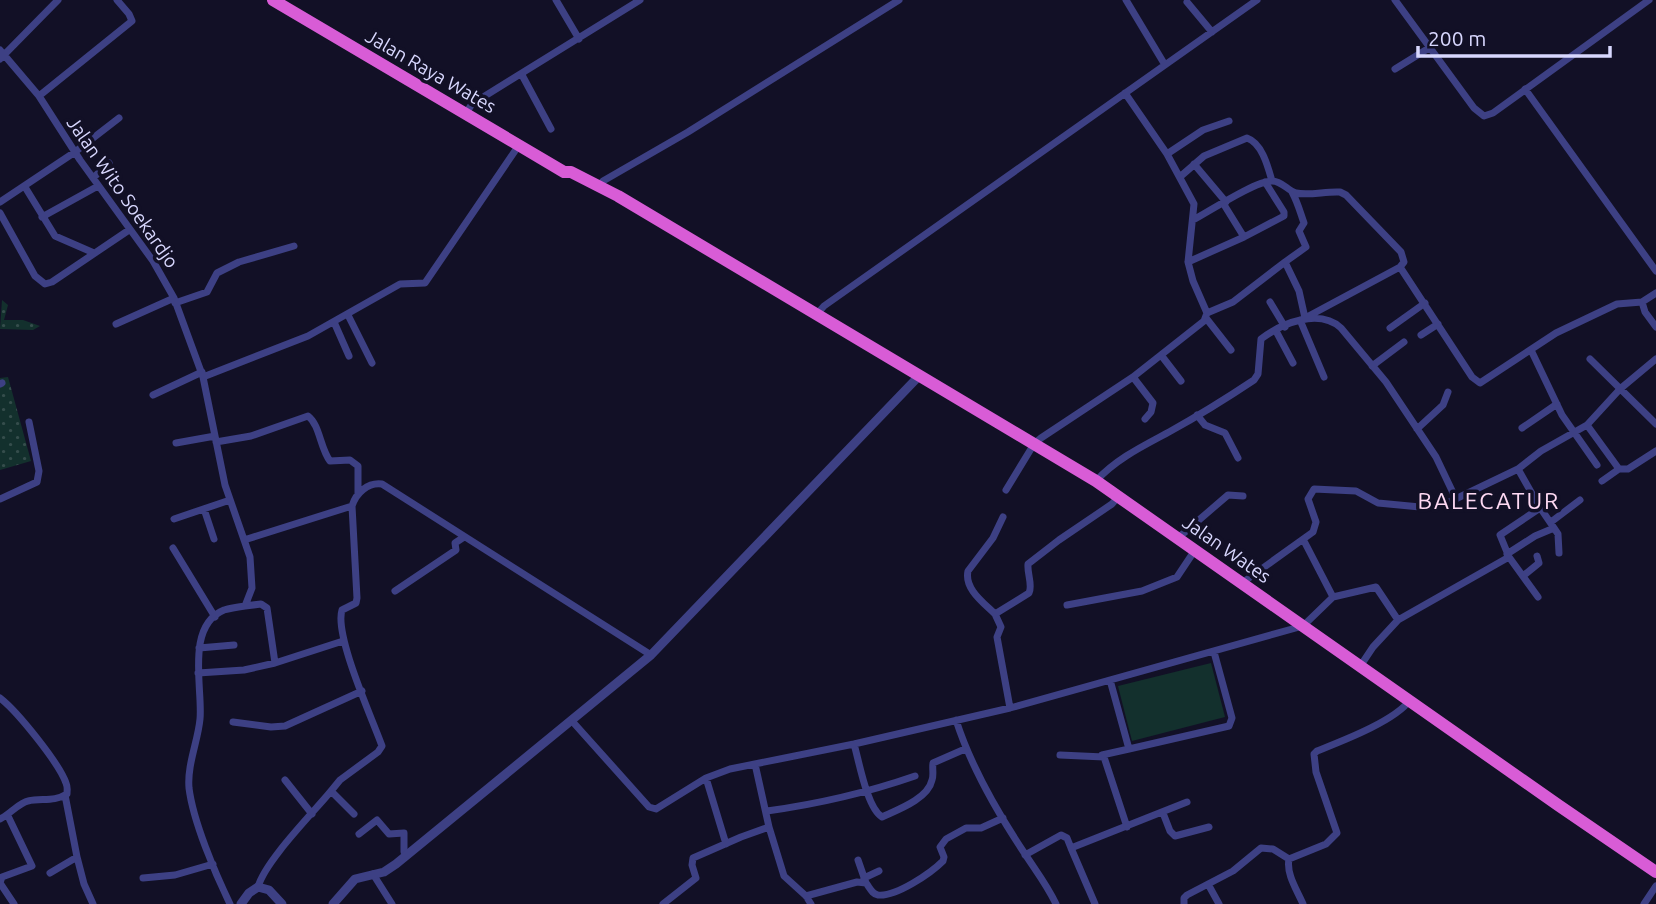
<svg xmlns="http://www.w3.org/2000/svg" width="1656" height="904" viewBox="0 0 1656 904" font-family="Ubuntu,sans-serif">
	<style>
		.grass { fill: url(#grass-dots) }
		.pitch { fill: #13302d }
		.lines { fill: none; stroke-linecap: round; stroke-linejoin: round }
		.minor { stroke: #3d4084; stroke-width: 7 }
		.tertiary { stroke: #3d4084; stroke-width: 9 }
		.trunk { stroke: #d85cd6; stroke-width: 12 }
		.labels { text-anchor: middle; stroke-width: 7; stroke-linejoin: round; paint-order: stroke }
		.street-label { font-size: 19px; fill: #d8d7fe; stroke: #121026 }
		.quarter-label { font-size: 23px; letter-spacing: 2px; fill: #fed9f3; stroke: #121026 }
	</style>
	<defs>
		<pattern id="grass-dots" width="8" height="8" patternUnits="userSpaceOnUse" patternTransform="scale(1.75)"><rect width="8" height="8" fill="#13302d"/><path d="M2 2h.1M6 6h.1" fill="none" stroke="#354d4c" stroke-width="1.8" stroke-linecap="round"/></pattern>
	</defs>
	<rect width="100%" height="100%" fill="#121026"/>
	<path class="grass" d="M2 300 8 305 4 320H23L40 326 33 330 0 329Z
		M8 377 31 461 0 470V378Z"/>
	<path class="pitch" d="M1211 663 1225 717 1132 741 1118 686Z"/>
	<g class="lines">
		<path class="minor" d="M556 0 579 39
			M1126 0 1165 65
			M1395 0 1474 108 1484 116 1493 113 1649 0
			M1187 2 1212 32
			M0 50 39 96 80 160 153 261 174 298 203 377 225 485 250 557 252 588 245 606C238 607 231 608 224 610 185 626 203 689 200 719 198 741 187 765 189 788 193 821 215 873 230 904
			M0 59 58 0
			M1395 69 1429 48
			M522 75 551 129
			M1525 89 1656 271
			M1125 93 1167 154 1194 204 1188 262 1193 281 1207 313
			M39 96 132 21 129 14 117 0
			M466 113 472 104 640 0
			M1167 154 1203 130 1229 121
			M1194 164 1226 202
			M1181 176 1204 156 1247 138C1262 143 1268 167 1272 181
			M93 178 109 163
			M599 186 603 181 688 132 899 0
			M25 187 55 236 94 253
			M0 202 75 152 119 118
			M0 213 35 276 45 284 52 282 129 230
			M42 217 98 186
			M1193 220C1210 211 1255 181 1272 181 1282 181 1287 190 1296 193 1309 196 1326 191 1340 192L1346 195 1401 252 1404 262 1400 267 1305 318 1299 291 1285 262 1306 247 1299 231 1304 223C1300 212 1298 203 1292 192
			M1244 237 1284 216V212L1265 182
			M1188 262 1244 237 1223 203
			M1400 267 1472 377 1480 383 1556 333 1617 304 1642 302 1656 293
			M1270 302 1285 327
			M1642 302 1645 312 1656 327
			M175 303 207 292 217 273 239 262 294 246
			M817 314 824 306 1257 0
			M348 315 372 363
			M1206 318 1231 350
			M1300 320 1324 377
			M334 322 349 356
			M116 324 174 298
			M1390 328 1425 303
			M1276 331 1293 363
			M1421 335 1438 324
			M1531 350 1562 415 1597 465
			M1161 355 1181 381
			M1590 359 1656 424
			M1372 366 1404 342
			M203 377 308 336 400 284 425 283 519 145
			M1133 377 1153 403 1151 412 1145 419
			M0 384 2 383
			M153 395 202 372
			M1197 415 1205 425 1225 433 1238 458
			M1587 425 1619 469H1628L1656 451
			M1522 428 1557 404
			M1417 429 1443 405 1448 392
			M216 442 251 436 308 416C320 425 320 448 330 461L350 460 358 466V494
			M176 443 215 436
			M1518 469 1539 506 1537 510 1500 535 1509 557 1538 597
			M1096 481C1116 459 1143 446 1169 432 1198 416 1227 398 1254 380L1258 374 1261 339C1282 323 1319 308 1341 328L1386 382 1436 457 1456 499
			M1602 481 1619 469
			M1006 490 1034 444 1041 438 1133 377 1204 321 1207 313 1233 302 1285 262
			M0 499 37 482 39 471 29 422
			M204 509 214 539
			M174 519 230 500
			M1551 522 1580 500
			M1554 528 1558 534 1559 553
			M1178 538 1228 495 1243 496
			M244 540 352 506
			M173 548 215 617
			M1507 554 1535 536 1554 528 1539 506
			M1523 576 1539 563 1537 556
			M1242 583 1313 532 1316 522 1308 499 1314 489 1356 491 1378 503 1420 507 1445 504 1518 469 1541 451 1587 425 1620 389 1656 359
			M395 591 456 550 455 543 464 537
			M1333 597 1376 587 1398 620
			M1067 605 1142 591 1177 577 1195 550
			M245 606 261 604 267 608 275 663
			M995 614C984 603 964 589 968 571L993 538 1003 517
			M199 648 234 645
			M1361 665 1373 647 1398 620 1509 557
			M198 673 244 670 275 663 343 641
			M1110 680 1129 749 1229 726 1232 718 1214 652
			M0 698C17 711 59 763 66 783 68 788 67 789 67 794 54 802 42 798 28 801 20 802 9 815 0 819
			M1010 708 997 637 1001 627 995 614 1029 593C1033 585 1027 574 1028 564L1059 540 1112 504 1118 497
			M956 720C971 767 997 812 1025 854 1036 871 1047 885 1056 904
			M572 721 649 807 656 809 706 778 730 769 854 744 1010 708 1303 626 1333 597 1303 539
			M233 722 271 727 285 726 362 691
			M854 744C859 761 867 808 882 817 897 810 928 799 932 780 934 775 932 769 933 763L965 749
			M1060 755 1104 757 1127 827
			M1102 755 1129 749
			M706 778 726 844
			M285 780 312 814
			M331 791 340 780 378 752 382 746C372 718 334 635 342 610L356 603 357 598 352 506C356 493 368 482 382 484L651 655
			M767 811C818 804 866 793 915 776
			M1163 813 1170 831 1175 836 1209 827
			M8 816 32 866 2 877 0 883 14 904
			M769 827 784 876 806 896 811 904
			M359 834 377 820 389 834 404 833V852L407 855
			M1071 848 1095 904
			M1025 855 1061 835 1067 838 1071 848 1187 802
			M77 857 84 884 93 904
			M858 860 866 883
			M50 873 77 857 65 795
			M373 874 392 904
			M143 878 175 875 213 864
			M864 878 879 871
			M1208 884 1219 904
			M258 887C265 861 313 813 331 791L354 814
			M806 896 857 882 866 883C870 888 872 894 878 895 896 897 931 873 943 861L944 857 940 847 946 839 966 828H981L1003 818
			M663 904 696 878 692 865 693 858 741 837 769 827 755 764
			M1184 904V898L1187 895 1233 871 1261 848 1273 849 1289 859
			M1303 904C1297 890 1286 874 1289 859L1326 844 1337 833 1316 772 1314 754 1317 751C1342 741 1395 721 1410 700
			M1644 904 1656 886"/>
		<path class="tertiary" d="M241 904 249 893 258 887 269 890 282 904
			M333 904 355 879 384 872 396 864 651 655 920 375"/>
		<path class="trunk" d="M273 0 564 172H571L618 196 1096 481 1558 805 1656 872"/>
	</g>
	<g class="labels">
		<g class="street-label">
			<text transform="translate(431 71) rotate(30)" y="7">Jalan Raya Wates</text>
			<text transform="translate(123 192) rotate(55)" y="7">Jalan Wito Soekardjo</text>
			<text transform="translate(1227 549) rotate(35)" y="7">Jalan Wates</text>
		</g>
		<g class="quarter-label">
			<text x="1489" y="509">BALECATUR</text>
		</g>
	</g>
	<path d="M1418 46v10h192v-10" fill="none" stroke="#d8d7fe" stroke-width="3.5"/>
	<text x="1428" y="46" font-size="21" fill="#d8d7fe" stroke="#121026" stroke-width="5" paint-order="stroke">200 m</text>
</svg>
